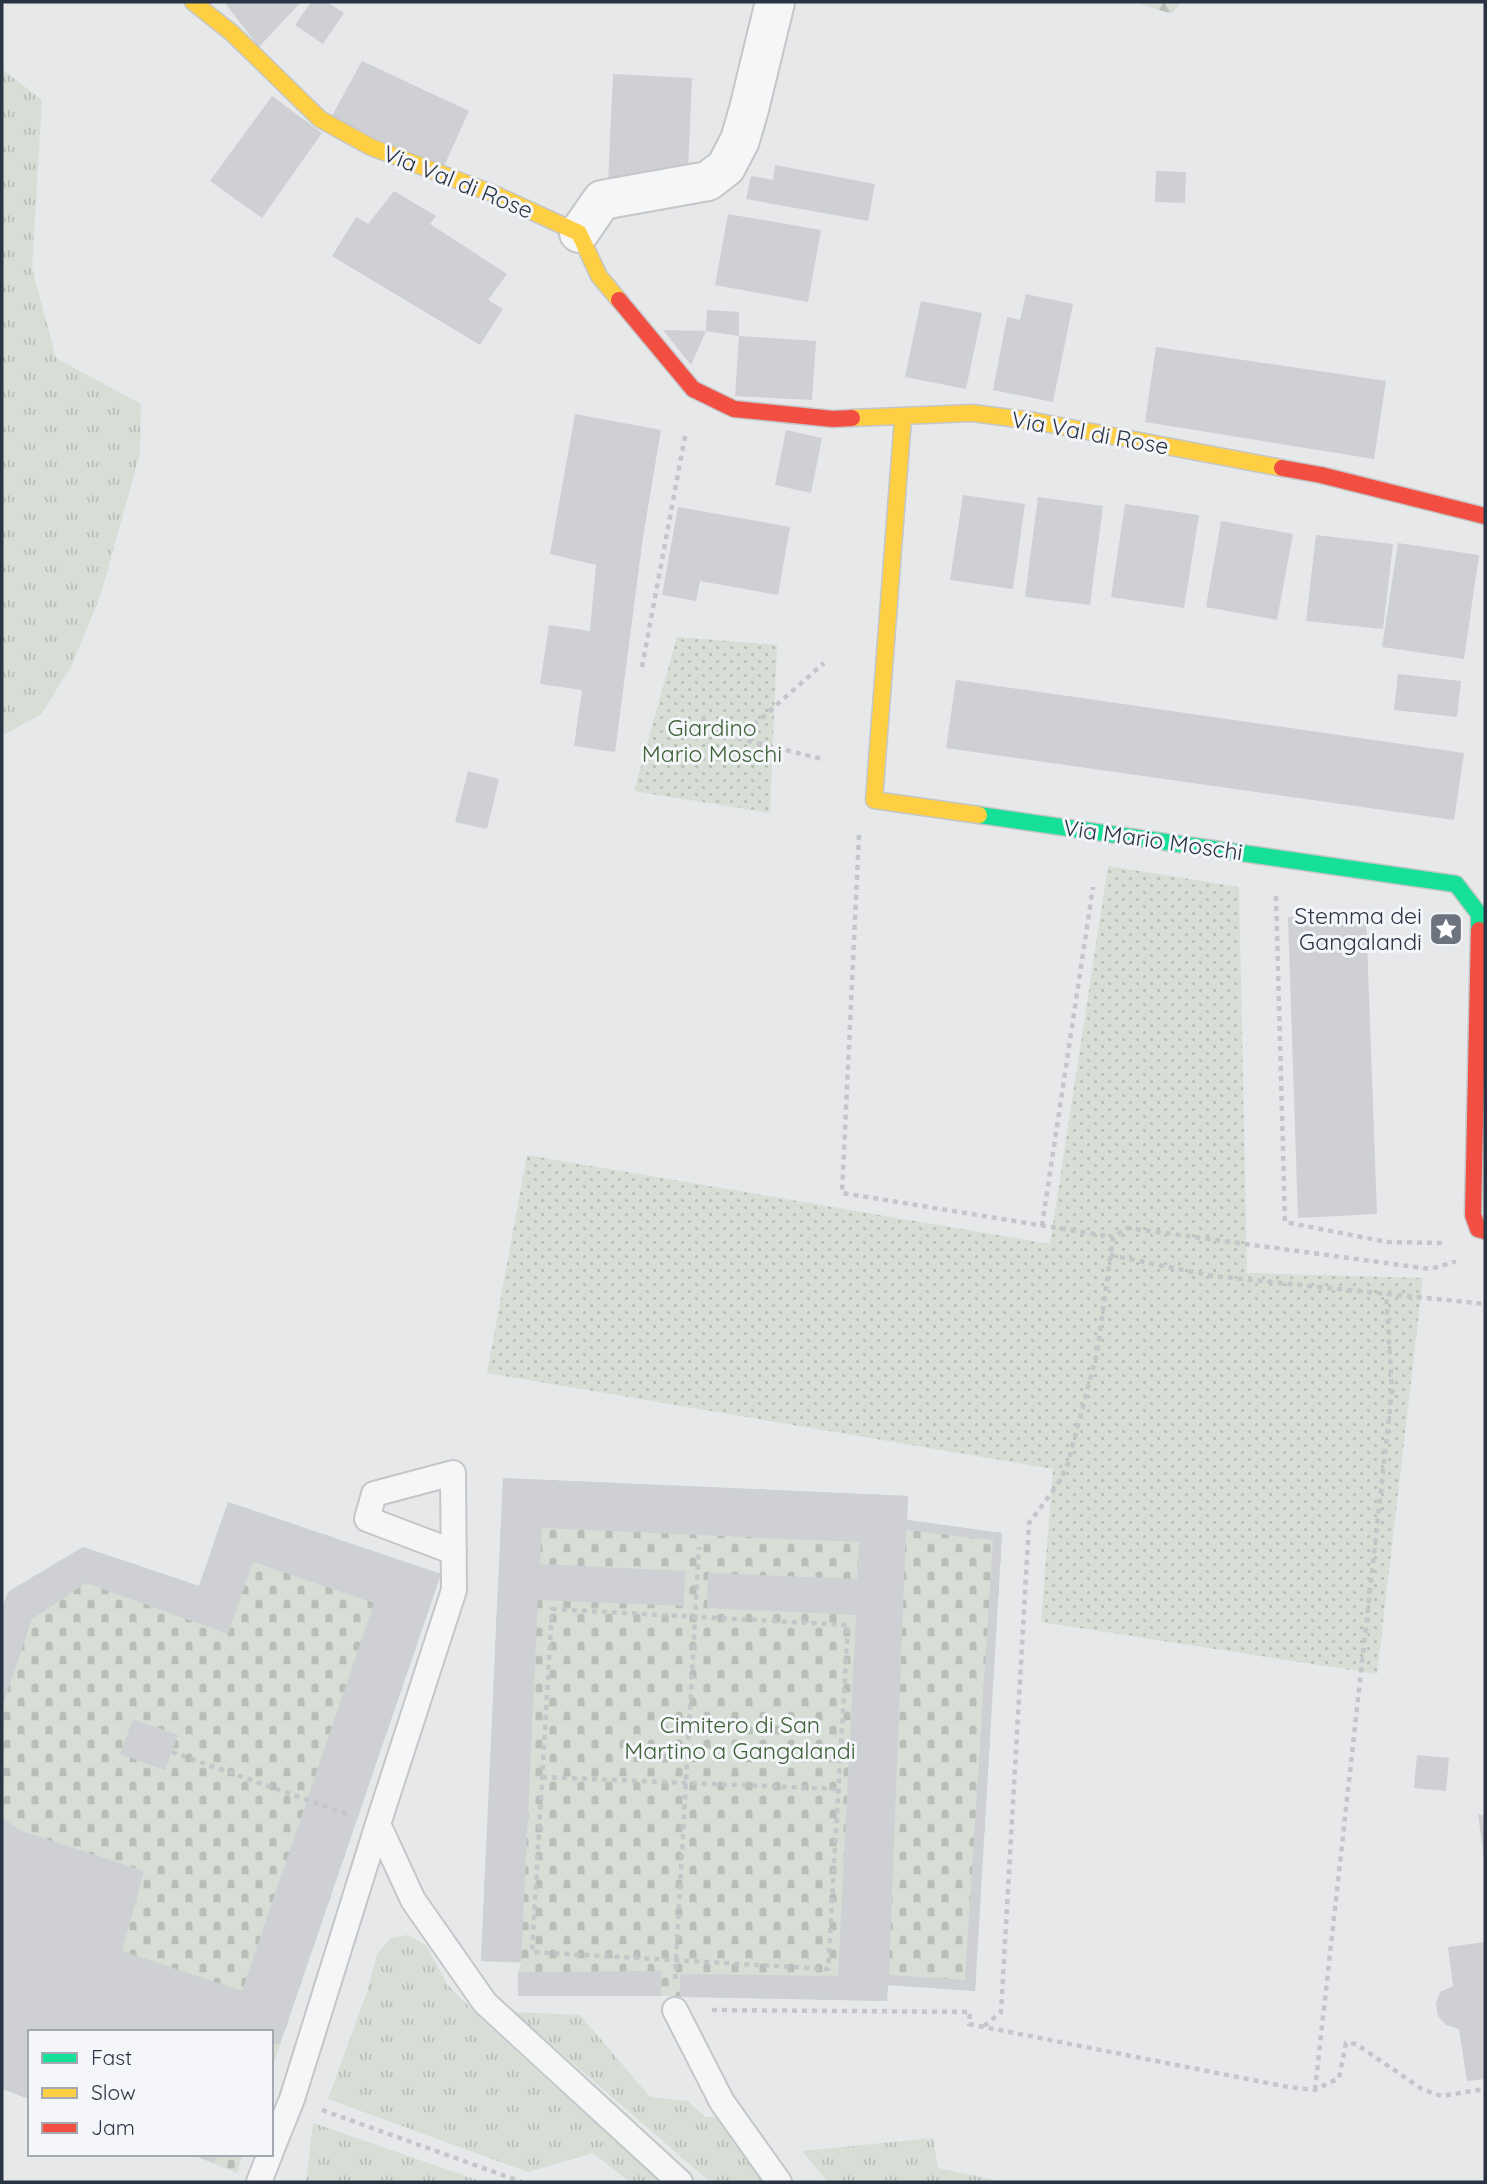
<svg xmlns="http://www.w3.org/2000/svg" width="1487" height="2184" viewBox="0 0 1487 2184" font-family="Quicksand,sans-serif">
	<style>
		.grass { fill: url(#grass-tufts) }
		.forest { fill: url(#forest-firs) }
		.cemetery { fill: url(#cemetery-stones) }
		.park { fill: url(#park-dots) }
		.building { fill: #ced0d3; fill-rule: evenodd }
		.lines { fill: none; stroke-linecap: round; stroke-linejoin: round }
		.lane-casing { stroke: #c4c6c8; stroke-width: 28 }
		.street-casing { stroke: #c4c6c8; stroke-width: 42 }
		.fast-casing { stroke: #c4c6c8; stroke-width: 19 }
		.slow-casing { stroke: #c4c6c8; stroke-width: 19 }
		.jam-casing { stroke: #c4c6c8; stroke-width: 19 }
		.path { stroke: #c5c6ca; stroke-width: 4.5; stroke-dasharray: 5 5; stroke-linecap: butt }
		.lane { stroke: #f5f6f7; stroke-width: 24 }
		.street { stroke: #f5f6f7; stroke-width: 38 }
		.fast { stroke: #16e098; stroke-width: 16 }
		.slow { stroke: #ffcf43; stroke-width: 16 }
		.jam { stroke: #f24e42; stroke-width: 16 }
		.labels { text-anchor: middle; stroke-width: 6; stroke-linejoin: round; paint-order: stroke }
		.street-label { font-size: 23px; fill: #2b3445; stroke: #f4f6f9 }
		.park-label { font-size: 23px; fill: #3f6138; stroke: #f4f6f9 }
		.poi-label { font-size: 23px; fill: #2b3445; stroke: #f4f6f9; text-anchor: end }
	</style>
	<defs>
		<pattern id="grass-tufts" width="24" height="20" patternUnits="userSpaceOnUse" patternTransform="scale(1.75)"><rect width="24" height="20" fill="#d6ded6"/><path d="M3 7l-1-3M5 7V3M7 7l1-3M15 17l-1-3M17 17v-4M19 17l1-3" fill="none" stroke="#b8bfb9"/></pattern>
		<pattern id="forest-firs" width="22" height="20" patternUnits="userSpaceOnUse" patternTransform="scale(1.75)"><rect width="22" height="20" fill="#d6ded6"/><path d="M5 1l3.5 6h-7zM16 11l3.5 6h-7z" fill="#b8bfb9"/></pattern>
		<pattern id="cemetery-stones" width="16" height="16" patternUnits="userSpaceOnUse" patternTransform="scale(1.75)"><rect width="16" height="16" fill="#d6ded6"/><path d="M2 7V4a2 2 0 0 1 4 0v3zM10 15v-3a2 2 0 0 1 4 0v3z" fill="#b8bfb9"/></pattern>
		<pattern id="park-dots" width="8" height="8" patternUnits="userSpaceOnUse" patternTransform="scale(1.75)"><rect width="8" height="8" fill="#d6ded6"/><path d="M2 2h.1M6 6h.1" fill="none" stroke="#b8bfb9" stroke-width="1.8" stroke-linecap="round"/></pattern>
	</defs>
	<rect width="100%" height="100%" fill="#e6e8ea"/>
	<path class="grass" d="M2 69 42 100 32 268 56 358 141 404 140 453 101 594 71 667 41 714 2 736Z
		M408 1935 426 1945 447 1984 486 2024 661 2182H630L593 2153 528 2172 328 2099 367 1992 377 1954 391 1938Z
		M514 2012 580 2015 650 2097 688 2101 705 2117H716L771 2182H710Z
		M313 2123 483 2182H306Z
		M933 2138 938 2168 1005 2182H828L802 2151Z"/>
	<path class="forest" d="M1133 2H1181L1172 14Z"/>
	<path class="cemetery" d="M503 1478 908 1496 907 1520 1002 1533 975 1991 888 1985 887 2001 661 1996H518V1972L521 1963 481 1961Z
		M228 1502 441 1574 271 2071V2032H30V2099L2 2089V1609L8 1592 83 1547 199 1586Z
		M190 2154H243L237 2173Z"/>
	<path class="park" d="M677 637 777 645 770 813 634 791Z
		M1108 866 1239 887 1247 1273 1423 1278 1377 1674 1041 1622 1053 1469 487 1373 527 1155 1050 1244Z"/>
	<path class="building" d="M224 2H301L259 47Z
		M311 2H327L344 13 323 44 295 25Z
		M362 61 469 111 441 173 329 121Z
		M613 74 692 78 688 171 658 169 656 186 608 183Z
		M272 96 322 133 262 218 210 181Z
		M775 165 875 184 868 221 746 199 751 176 773 180Z
		M1156 171 1186 172 1185 203 1155 202Z
		M394 191 436 216 430 224 507 274 488 300 503 309 480 345 332 256 356 217 368 224Z
		M728 214 821 230 808 302 715 285Z
		M1026 294 1073 304 1053 402 993 390 1007 317 1020 320Z
		M921 301 982 313 966 389 905 377Z
		M707 310 739 312V336L816 341 812 400 735 396 739 336 706 331Z
		M663 330 706 331 691 365Z
		M1156 347 1386 381 1374 459 1145 422Z
		M575 414 661 430 643 537 615 752 574 746 582 690 540 684 549 625 590 631 596 565 550 554Z
		M786 430 822 438 811 493 775 485Z
		M963 495 1025 504 1013 589 950 580Z
		M1038 497 1103 506 1090 605 1025 597Z
		M1125 504 1199 515 1184 608 1111 597Z
		M678 507 790 527 778 595 700 581 696 601 662 595Z
		M1221 521 1293 534 1277 620 1206 607Z
		M1316 535 1393 544 1383 629 1306 621Z
		M1398 543 1479 555 1464 659 1382 647Z
		M1398 674 1461 681 1457 717 1394 710Z
		M956 680 1464 753 1454 820 946 748Z
		M468 771 499 779 487 829 455 822Z
		M1366 914 1377 1214 1298 1218 1288 917Z
		M503 1478 908 1496 907 1520 1002 1533 975 1991 888 1985 887 2001 680 1997V1974L838 1976 856 1615 707 1608 708 1573 857 1579 859 1542 542 1528 540 1564 685 1571 684 1606 538 1600 521 1962 481 1961ZM906 1530 993 1540 965 1980 889 1975Z
		M228 1502 441 1574 280 2044 271 2043V2032H30V2099L2 2089V1818L22 1831 144 1871 122 1951 242 1991 374 1603 253 1562 228 1634 86 1583 32 1619 2 1708V1609L8 1592 83 1547 199 1586Z
		M133 1719 178 1735 165 1770 120 1754Z
		M1417 1755 1449 1758 1446 1791 1414 1788Z
		M1478 1814 1485 1816V1857H1484Z
		M1485 1942V2079L1467 2081 1459 2029 1446 2025 1438 2016 1436 2004 1440 1992 1453 1986 1448 1947Z
		M661 1971V1996H518V1972Z
		M191 2154H217L214 2163Z"/>
	<g class="lines">
		<g class="lane-casing">
			<path id="lane" d="M454 1552 367 1519 374 1494 453 1473 454 1590 378 1824 413 1900 485 2003 680 2182
				M675 2010 722 2102 779 2182
				M271 2151 292 2099 378 1824
				M259 2182 270 2154"/>
		</g>
		<g class="street-casing">
			<path id="street" d="M579 233 602 200 708 181 726 167 740 140 749 109 775 2"/>
		</g>
		<g class="fast-casing">
			<path id="fast" d="M979 815 1456 884 1479 914V930"/>
		</g>
		<g class="slow-casing">
			<path id="slow" d="M193 2 232 33 320 119 371 147 494 194 579 233 599 276 619 300
				M903 417 874 800 979 815
				M852 418 972 413 1034 421 1282 468"/>
		</g>
		<g class="jam-casing">
			<path id="jam" d="M619 300 693 389 734 409 833 419 852 418
				M1282 468 1321 475 1485 516
				M1479 930 1473 1215 1478 1229 1485 1231"/>
		</g>
		<path class="path" d="M642 667 686 431
			M704 717 701 729 822 759
			M739 738 824 663
			M859 835 842 1193 1113 1237
			M1276 896 1285 1222 1387 1242 1442 1243
			M1042 1226 1093 887
			M1110 1255 1213 1276 1485 1304
			M552 1609 848 1625 828 1969 532 1952Z
			M172 1752 347 1814
			M542 1777 838 1789
			M675 1979 699 1547
			M712 2010 970 2012 969 2024 1288 2087 1315 2090 1339 2078 1346 2043 1356 2044 1422 2089 1441 2096 1485 2089
			M984 2026 1001 2012 1029 1523 1056 1487 1067 1467 1097 1353 1113 1237 1128 1228 1430 1269 1454 1262V1260
			M1315 2090 1392 1390 1386 1294
			M322 2110 522 2182"/>
		<use href="#lane" class="lane"/>
		<use href="#street" class="street"/>
		<use href="#fast" class="fast"/>
		<use href="#slow" class="slow"/>
		<use href="#jam" class="jam"/>
	</g>
	<defs>
		<g id="sight-square" transform="scale(1.75)"><rect x="-9" y="-9" width="18" height="18" rx="4" fill="#6c737f" stroke="#f4f6f9"/><path d="M0-6L1.8-2.2L6-1.7L2.9 1.2L3.7 5.4L0 3.3L-3.7 5.4L-2.9 1.2L-6-1.7L-1.8-2.2Z" fill="#fff"/></g>
	</defs>
	<g fill-rule="evenodd">
		<use href="#sight-square" x="1446" y="929"/>
	</g>
	<g class="labels">
		<g class="street-label">
			<text transform="translate(458 182) rotate(22)" y="8">Via Val di Rose</text>
			<text transform="translate(1090 433) rotate(10)" y="8">Via Val di Rose</text>
			<text transform="translate(1153 840) rotate(8)" y="8">Via Mario Moschi</text>
		</g>
		<g class="park-label">
			<text x="712" y="736">Giardino<tspan x="712" dy="26">Mario Moschi</tspan></text>
			<text x="740" y="1733">Cimitero di San<tspan x="740" dy="26">Martino a Gangalandi</tspan></text>
		</g>
		<g class="poi-label">
			<text x="1422" y="924">Stemma dei<tspan x="1422" dy="26">Gangalandi</tspan></text>
		</g>
	</g>
	<rect width="1487" height="2184" fill="none" stroke="#2b3445" stroke-width="7"/>
	<rect x="28" y="2030" width="245" height="126" fill="#f4f6f9" stroke="#a4a8b1" stroke-width="2"/>
	<rect x="42" y="2053" width="35" height="10" fill="#16e098" stroke="#a4a8b1" stroke-width="2"/>
	<text x="91" y="2065" font-size="21" fill="#2b3445">Fast</text>
	<rect x="42" y="2088" width="35" height="10" fill="#ffcf43" stroke="#a4a8b1" stroke-width="2"/>
	<text x="91" y="2100" font-size="21" fill="#2b3445">Slow</text>
	<rect x="42" y="2123" width="35" height="10" fill="#f24e42" stroke="#a4a8b1" stroke-width="2"/>
	<text x="91" y="2135" font-size="21" fill="#2b3445">Jam</text>
</svg>
